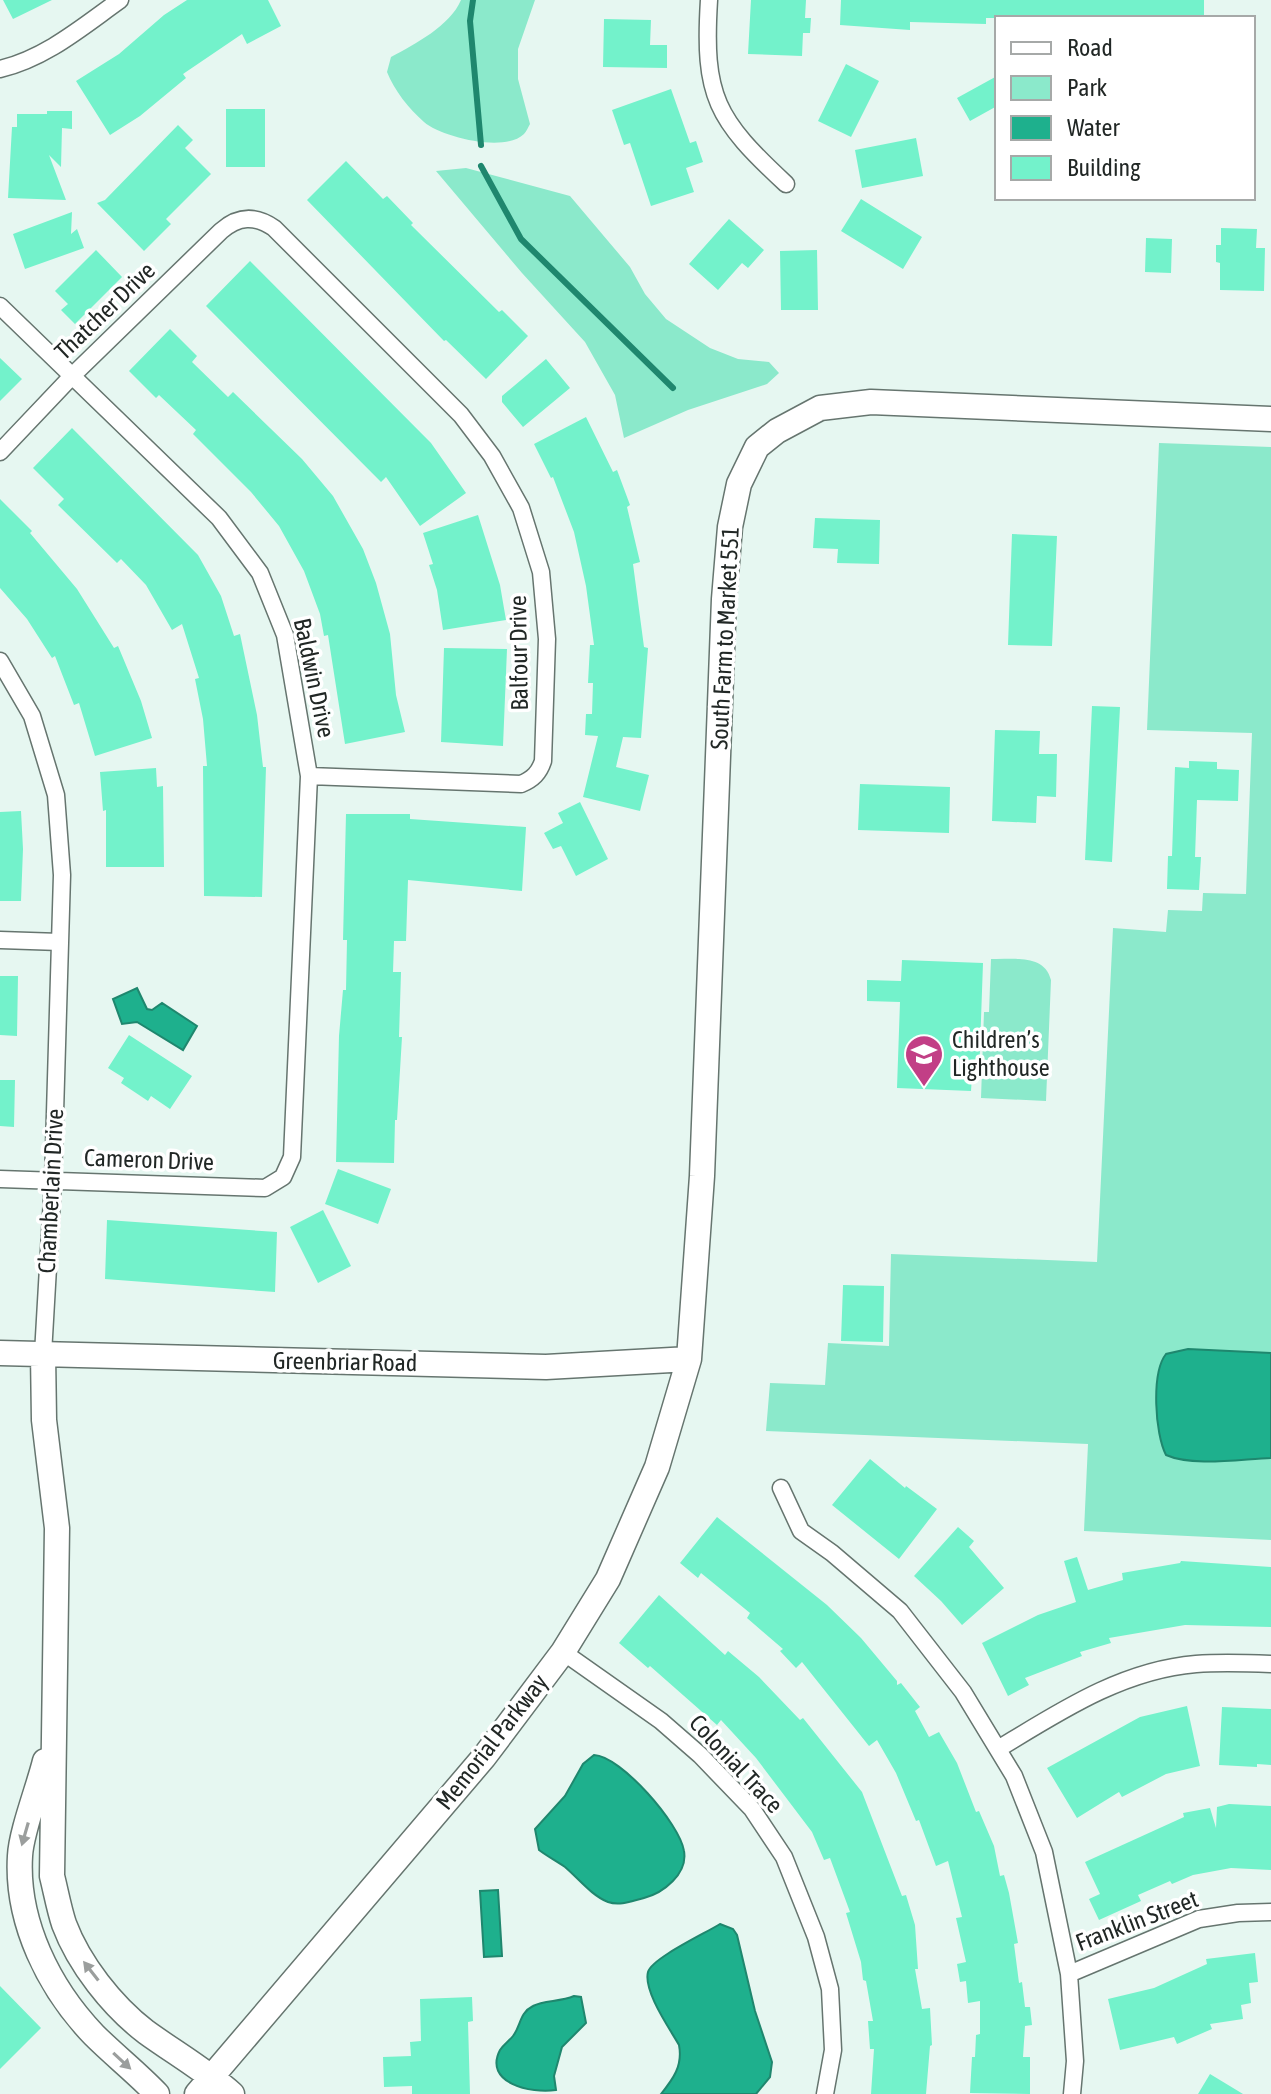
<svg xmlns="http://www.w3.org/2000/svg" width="1271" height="2094" viewBox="0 0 1271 2094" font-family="'Asap Condensed',sans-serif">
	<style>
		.green { fill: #8be9cb }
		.water { fill: #1eb08d; stroke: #1f876e; stroke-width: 2 }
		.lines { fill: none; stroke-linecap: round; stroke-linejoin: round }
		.stream { stroke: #1f876e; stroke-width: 6 }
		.building { fill: #73f2cb }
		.street-casing { stroke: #66756f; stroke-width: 19 }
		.secondary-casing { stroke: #66756f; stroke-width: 27 }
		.street { stroke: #fff; stroke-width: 16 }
		.secondary { stroke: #fff; stroke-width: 24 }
		.oneway { fill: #9b9e9d }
		.labels { text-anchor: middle; stroke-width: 7; stroke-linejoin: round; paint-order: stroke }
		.street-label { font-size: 24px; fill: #212725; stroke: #fff }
		.poi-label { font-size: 24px; fill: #212725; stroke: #fff; text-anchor: start }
	</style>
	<rect width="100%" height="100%" fill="#e6f7f1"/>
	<path class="green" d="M461 0H535L518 49V79L530 124C528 127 527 131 524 134 505 153 441 137 424 122 409 109 394 90 387 72L391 57C415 44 450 26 461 0Z
		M466 168 570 196 630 267 645 294 666 319 710 348 738 359 769 362 779 373 767 384 688 410 624 438 615 395 585 342 522 273 436 171Z
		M1159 443 1271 447V1540L1084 1531 1088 1444 766 1431 770 1383 825 1385 828 1343 889 1346 891 1254 1097 1262 1113 928 1166 932 1168 910 1202 911 1203 893 1246 894 1252 733 1147 730Z
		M991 959C1014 960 1044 953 1051 980L1046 1101 981 1098 984 1012H989Z"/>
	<path class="water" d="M137 988 147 1009 152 1010 162 1003 197 1026 183 1050 137 1022 122 1024 113 999Z
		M1188 1349 1271 1353V1458C1241 1459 1193 1467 1166 1455 1155 1434 1151 1373 1166 1354Z
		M594 1755C621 1756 680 1824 684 1851 688 1874 663 1893 644 1898 632 1901 620 1906 608 1902 592 1896 578 1878 565 1867 556 1861 547 1856 539 1850L535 1829 565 1796 583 1764Z
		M498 1890 502 1956 484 1957 480 1891Z
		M720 1924 733 1929 737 1935 755 2011 772 2062 770 2077 756 2094H661C673 2079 683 2066 679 2045 670 2029 643 1991 648 1972 652 1958 706 1933 720 1924Z
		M574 1996 581 1997 586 2023 562 2047 554 2076 556 2090C531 2094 483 2083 500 2050 504 2044 509 2041 513 2036 521 2026 519 2013 533 2006 544 2000 560 2002 574 1996Z"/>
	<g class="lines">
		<path class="stream" d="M473 0 470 21 481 145
			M481 166 521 239 673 388"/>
	</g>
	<path class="building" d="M3 0H52L13 19Z
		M187 0H268L281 26 247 44 242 34 183 74 186 78 140 116 110 135 76 81 119 54 164 15Z
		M751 0H806L805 18H811L810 33H803L802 56 748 54Z
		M841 0H1204V18H986V24L910 22V30L840 25Z
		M604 19 651 20 650 45H667V68L603 67Z
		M846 64 879 81 851 137 818 121Z
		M997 76V106L970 121 957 98Z
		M671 89 690 143 696 141 703 162 686 168 694 192 651 206 630 143 624 145 612 110Z
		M226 109H265V167H226Z
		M47 111H72V129L62 128 61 167 49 155 66 200 8 198 12 127H17V114H47Z
		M178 125 193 140 185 148 211 174 166 219 171 224 144 251 97 203 105 200Z
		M916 138 923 176 862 188 855 150Z
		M346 161 383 199 387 196 413 223 411 225 499 312 502 310 528 336 486 379 446 340 444 341 307 200Z
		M861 199 922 237 903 269 841 231Z
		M72 212 71 234 77 229 84 248 25 269 13 234Z
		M729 219 764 250 748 268 742 263 718 290 689 264Z
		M1221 228 1257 229 1256 248H1265L1264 291 1220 290V263L1216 262V245H1221Z
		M1146 238 1172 239 1171 273 1145 272Z
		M96 250 122 277 75 324 61 310 68 304 55 291Z
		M817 250 818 310H781L780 251Z
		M250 261 431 443 466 493 420 526 386 477 381 482 206 306Z
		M170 329 197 356 192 362 228 397 233 392 302 459 333 496 363 549 376 583 390 634 396 695 405 732 345 744 328 635 324 636 320 614 304 571 279 526 251 492 193 434 196 430 159 395 156 398 129 371Z
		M0 358 22 379 0 401Z
		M546 359 570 388 523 427 502 402V396Z
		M586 417 613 472 617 470 630 505 627 507 640 562 633 564 644 647 648 648 641 738 623 737 616 767 649 775 640 811 583 797 598 736 585 735 586 714H592L593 683H588L590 645H594L586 586 574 532 553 477 551 478 534 444Z
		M72 428 198 555 221 596 234 636 240 634 257 715 263 767H266L262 897 204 896 203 766H207L203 719 195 679 199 678 182 624 172 630 146 585 121 559 117 563 58 505 64 499 33 468Z
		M0 499 32 531 30 533 77 589 114 648 118 646 141 701 152 738 95 756 79 703 74 705 55 656 52 658 27 619 0 588Z
		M478 515 500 585 506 620 443 630 437 590 429 565 433 564 423 533Z
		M815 518 880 520 879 564 837 563 838 549 813 548Z
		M1012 534 1057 536 1052 646 1008 645Z
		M444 648 507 649 503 746 441 742Z
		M1092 706 1120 707 1112 862 1085 860Z
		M995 730 1040 731 1039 754H1057L1056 797 1037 796 1036 823 992 821Z
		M1189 761 1217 762V769L1239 770 1238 801 1197 800 1195 857H1201L1199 890 1167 889 1168 856H1172L1175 767 1189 768Z
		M156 768 157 787 163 786 164 867H106V810L103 811 100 772Z
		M860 784 950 787 949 833 858 830Z
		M580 802 608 859 576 876 561 846 553 849 544 833 563 823 558 813Z
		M21 811 23 849 21 901H0V812Z
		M346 814H410V819L526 827 522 891 408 880 406 941H394L393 972H401L399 1037H402L397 1120H395L394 1163 336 1162 339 1036 343 990H346L347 940H343Z
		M902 960 983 963 979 1076H972L971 1091 897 1088 900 1002 867 1001V980L901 981Z
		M0 976H18L17 1036 0 1035Z
		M129 1035 192 1076 170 1109 151 1096 148 1101 121 1083 124 1078 108 1068Z
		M0 1080H15L14 1127 0 1126Z
		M338 1169 391 1189 378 1224 325 1204Z
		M323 1210 351 1266 318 1283 290 1227Z
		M107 1220 277 1232 275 1292 105 1279Z
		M843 1285 884 1286 883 1342 841 1341Z
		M870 1459 905 1488 906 1486 937 1509 899 1559 832 1505Z
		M717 1517 827 1605 861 1638 897 1681V1685L901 1683 920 1707 915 1711 929 1737 939 1732 957 1763 976 1812 979 1811 994 1846 1000 1876 1004 1875 1009 1893 1018 1943 1014 1944 1019 1983 1022 1982 1025 2007H1030L1032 2025 1025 2026 1023 2057H1030V2094L970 2093 972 2057H975L976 2035 980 2034V2001L968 2003 966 1981 960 1982 957 1964 966 1962 956 1918 962 1917 948 1861 936 1866 919 1820 916 1821 896 1773 877 1740 869 1746 802 1662 796 1668 780 1651 783 1649 747 1618 750 1613 701 1573 698 1578 680 1563Z
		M958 1527 974 1541 969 1547 1004 1588 962 1625 941 1601 914 1576Z
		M1077 1557 1088 1590 1123 1580 1122 1573 1180 1563 1181 1561 1271 1567V1627L1185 1625 1109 1638 1111 1643 1080 1652 1082 1656 1025 1678 1029 1685 1008 1696 982 1643 1038 1615 1076 1602 1064 1561Z
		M659 1595 725 1655 728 1651 759 1677 800 1720 803 1718 862 1792 902 1896 906 1895 915 1925 918 1969H915L922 2009 930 2008 932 2045 930 2046 926 2094H871L874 2049H870L868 2021H873L866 1981 863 1980 861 1962 846 1913 850 1912 830 1858 824 1860 812 1832 756 1758 721 1720 717 1725 650 1666 648 1668 619 1643Z
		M1187 1706 1200 1766 1166 1774 1122 1797 1119 1792 1077 1818 1047 1768 1140 1717Z
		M1222 1707 1271 1709V1765L1257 1764V1767L1219 1765Z
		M1229 1804 1271 1806V1870L1231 1868 1193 1875 1172 1884 1170 1881 1138 1895 1141 1901 1099 1920 1089 1899 1100 1894 1085 1862 1184 1817 1183 1813 1210 1808 1216 1828 1217 1807Z
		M1255 1953 1258 1982 1249 1983 1251 2003 1241 2005 1243 2019 1210 2024 1212 2029 1177 2044 1174 2037 1120 2050 1108 1999 1154 1988 1207 1964 1206 1959Z
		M0 1986 41 2028 0 2069Z
		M472 1997 473 2021 468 2022 470 2094H412V2086L384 2087 383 2057 411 2056 410 2042 421 2041 420 1999Z
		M1210 2074 1243 2094H1198Z"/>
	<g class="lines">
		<g class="street-casing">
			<path id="street" d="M709 0C703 97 716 119 786 184
				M0 69C46 58 82 27 120 0
				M0 306 219 518 260 573 285 635 309 776 292 1157 283 1177 265 1188 0 1179
				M0 452 73 375 221 231C238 216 255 215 274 228L461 415 492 456 521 508 541 572 547 639 543 761C539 773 533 779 521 784L309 776
				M0 661 32 716 56 795 62 875 53 1181 43 1354
				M0 940 60 942
				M781 1488 801 1531 832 1553 900 1611 963 1692 1014 1776 1044 1852 1069 1974 1075 2061 1072 2094
				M563 1652 661 1721 700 1755 752 1809 784 1857 816 1937 830 1989 833 2050 825 2094
				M998 1749C1059 1712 1122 1670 1196 1664 1221 1662 1247 1663 1271 1664
				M1069 1974 1199 1919 1238 1913 1271 1912"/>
		</g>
		<g class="secondary-casing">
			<path id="secondary" d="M0 1353 546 1367 689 1359
				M43 1354 44 1420 57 1528 52 1876C56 1892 59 1909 64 1924 79 1964 112 2006 146 2032 175 2053 205 2070 232 2094
				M45 1761C39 1786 21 1832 20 1856 16 1922 49 1988 94 2035 114 2055 137 2073 157 2094
				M197 2094 484 1757 563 1652 608 1579 657 1467 689 1359 702 1176 724 599 730 527 739 484 757 447 777 431 820 408 871 402 1271 419"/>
		</g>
		<use href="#street" class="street"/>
		<use href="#secondary" class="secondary"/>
	</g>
	<defs><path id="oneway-solid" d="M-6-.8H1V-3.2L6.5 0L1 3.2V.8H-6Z" transform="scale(2)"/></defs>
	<g class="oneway">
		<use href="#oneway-solid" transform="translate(25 1834) rotate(106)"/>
		<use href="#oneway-solid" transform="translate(91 1971) rotate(-128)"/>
		<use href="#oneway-solid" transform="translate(122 2061) rotate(43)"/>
	</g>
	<defs>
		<g id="school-pin" transform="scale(2)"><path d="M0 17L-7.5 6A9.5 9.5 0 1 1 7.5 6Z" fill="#c23f86" stroke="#fff"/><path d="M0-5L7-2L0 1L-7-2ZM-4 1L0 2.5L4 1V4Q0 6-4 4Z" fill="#fff"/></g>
	</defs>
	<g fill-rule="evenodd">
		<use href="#school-pin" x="924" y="1054"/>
	</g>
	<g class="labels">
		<g class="street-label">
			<text transform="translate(105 311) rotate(-44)" y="8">Thatcher Drive</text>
			<text transform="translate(725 638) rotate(-87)" y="8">South Farm to Market 551</text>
			<text transform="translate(519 653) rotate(-91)" y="8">Balfour Drive</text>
			<text transform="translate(314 678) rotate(78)" y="8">Baldwin Drive</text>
			<text transform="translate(149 1160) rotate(2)" y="8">Cameron Drive</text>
			<text transform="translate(51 1191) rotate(-87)" y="8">Chamberlain Drive</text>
			<text transform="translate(345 1362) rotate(1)" y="8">Greenbriar Road</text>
			<text transform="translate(492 1742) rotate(-52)" y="8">Memorial Parkway</text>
			<text transform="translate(736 1764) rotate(47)" y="8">Colonial Trace</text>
			<text transform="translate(1137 1921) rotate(-21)" y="8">Franklin Street</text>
		</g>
		<g class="poi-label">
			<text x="952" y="1048">Children’s<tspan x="952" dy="28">Lighthouse</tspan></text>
		</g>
	</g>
	<rect x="995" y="16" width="260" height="184" fill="#ffffff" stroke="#a6a9a8" stroke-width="2"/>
	<rect x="1011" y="42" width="40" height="12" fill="#ffffff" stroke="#a6a9a8" stroke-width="2"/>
	<text x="1067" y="56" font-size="24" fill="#212725">Road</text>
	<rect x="1011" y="76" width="40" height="24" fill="#8be9cb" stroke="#a6a9a8" stroke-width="2"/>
	<text x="1067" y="96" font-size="24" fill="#212725">Park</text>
	<rect x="1011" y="116" width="40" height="24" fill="#1eb08d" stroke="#a6a9a8" stroke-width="2"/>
	<text x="1067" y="136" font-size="24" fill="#212725">Water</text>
	<rect x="1011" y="156" width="40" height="24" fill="#73f2cb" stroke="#a6a9a8" stroke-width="2"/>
	<text x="1067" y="176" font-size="24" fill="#212725">Building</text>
</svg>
